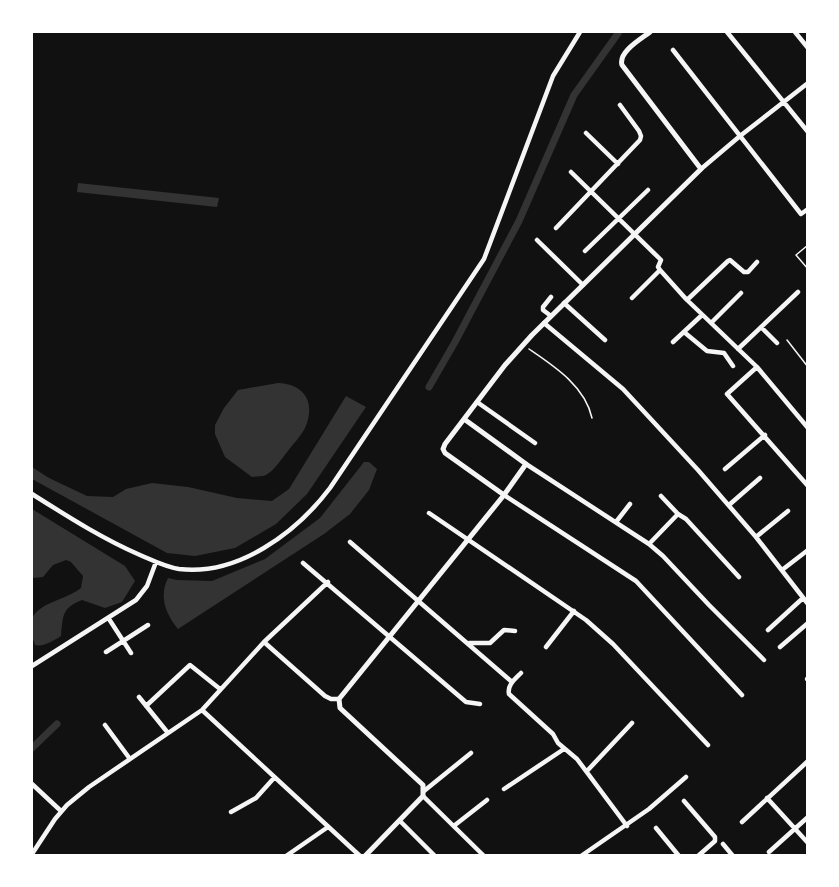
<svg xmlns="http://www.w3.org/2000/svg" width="839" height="887" viewBox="0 0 839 887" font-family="'Zilla Slab',serif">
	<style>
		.water { fill: #333 }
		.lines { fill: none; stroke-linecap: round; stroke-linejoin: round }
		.canal { stroke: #333; stroke-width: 7 }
		.path { stroke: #f5f5f5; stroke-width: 1.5 }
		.minor { stroke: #f5f5f5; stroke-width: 4.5 }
		.tertiary { stroke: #f5f5f5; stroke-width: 5 }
	</style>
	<rect width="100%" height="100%" fill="#111"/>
	<path class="water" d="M78 183 219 198 217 207 77 192Z
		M278 383C305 384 316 403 305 428 301 436 293 444 288 451 282 458 275 470 266 475 262 477 256 476 252 477L225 457 215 434V425L224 408 238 390Z
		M346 396 366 407 307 494 276 524 235 548 195 556 167 553 32 479V467L49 478 87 496 113 497 126 489 152 483 188 487 237 498 272 501 289 489Z
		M364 462H369L377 469 369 490 350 514 324 534 178 629C165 613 159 596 168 578L177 580 212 581 265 559 320 518Z
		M32 509 125 566 135 581 122 602 105 608 82 600C62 608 63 615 61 636 53 641 44 647 35 645 18 602 57 606 81 588L83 576 71 562 66 560 53 565 43 577 33 578 32 575Z"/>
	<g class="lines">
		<path class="canal" d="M429 387 455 342 519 221 574 95 619 32
			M32 748 57 724"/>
		<path class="path" d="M808 245 796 255 808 269
			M787 340 808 367
			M529 349C554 366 585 386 592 418"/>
		<path class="minor" d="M727 32 808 132
			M795 32 808 48
			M673 50 801 214 808 209
			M586 133 618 164
			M701 169 740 136 808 83
			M571 172 661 260 658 267 660 270 686 299 757 367 808 428
			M556 228 640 140 641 136 639 131 620 105
			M537 240 583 285
			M585 251 648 190
			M632 298 660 270
			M687 300 728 261 730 260 744 272H748L757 262
			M564 303 605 340
			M551 316 543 310V307L551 297
			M544 323 623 389 698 470 756 537 808 604
			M711 323 741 293
			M761 327 777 343
			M684 332 707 351 724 353 733 366
			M673 342 702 315
			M738 349 798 292
			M757 367 727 394 808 486
			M477 402 535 443
			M526 464 649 544 663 556 709 605 764 660
			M725 469 765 435
			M32 494C67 516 101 538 140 555 152 560 165 567 179 569 238 576 296 533 330 488L484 259 553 76 580 32
			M504 495 636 581 742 695
			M661 496 678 514
			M729 505 760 478
			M429 513 586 620 613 644 708 745
			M616 522 630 504
			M756 537 788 511
			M350 542 512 682
			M649 544 678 514 686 519 739 577
			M303 563 466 702 480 704
			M782 570 808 550
			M109 619 131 653
			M768 630 803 598
			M264 642 325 696 331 699H339
			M469 643H490L504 630 515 631
			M546 647 574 611
			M780 647 808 623
			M106 652 148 625
			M32 666 136 600 147 586 156 562
			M521 673C515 679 507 685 509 694L553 734 558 743 577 759 627 826
			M807 679H808
			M139 697 168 733
			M146 706 190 665 220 689
			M202 710 360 856
			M105 725 130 759
			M587 771 632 723
			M32 784 61 811
			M504 789 564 749
			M424 791 471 753
			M423 796 484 856
			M767 798 808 843
			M684 801 715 837V841L698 856
			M231 812 256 798 274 778
			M400 821 435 856
			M742 822 808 761
			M455 825 487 800
			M656 828 679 856
			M723 844 733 856
			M769 852 808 817
			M32 854 55 819 67 805 89 787 202 710 264 642 328 582
			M286 856 328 827
			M581 856 649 809 686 777"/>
		<path class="tertiary" d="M504 495 445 453 443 449 445 444 505 365 532 335 701 169 622 65C618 52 641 39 650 32
			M365 856 423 796V785L340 708 339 699 504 495 526 464 464 419"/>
	</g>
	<rect width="839" height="887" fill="none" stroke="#ffffff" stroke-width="66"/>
</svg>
